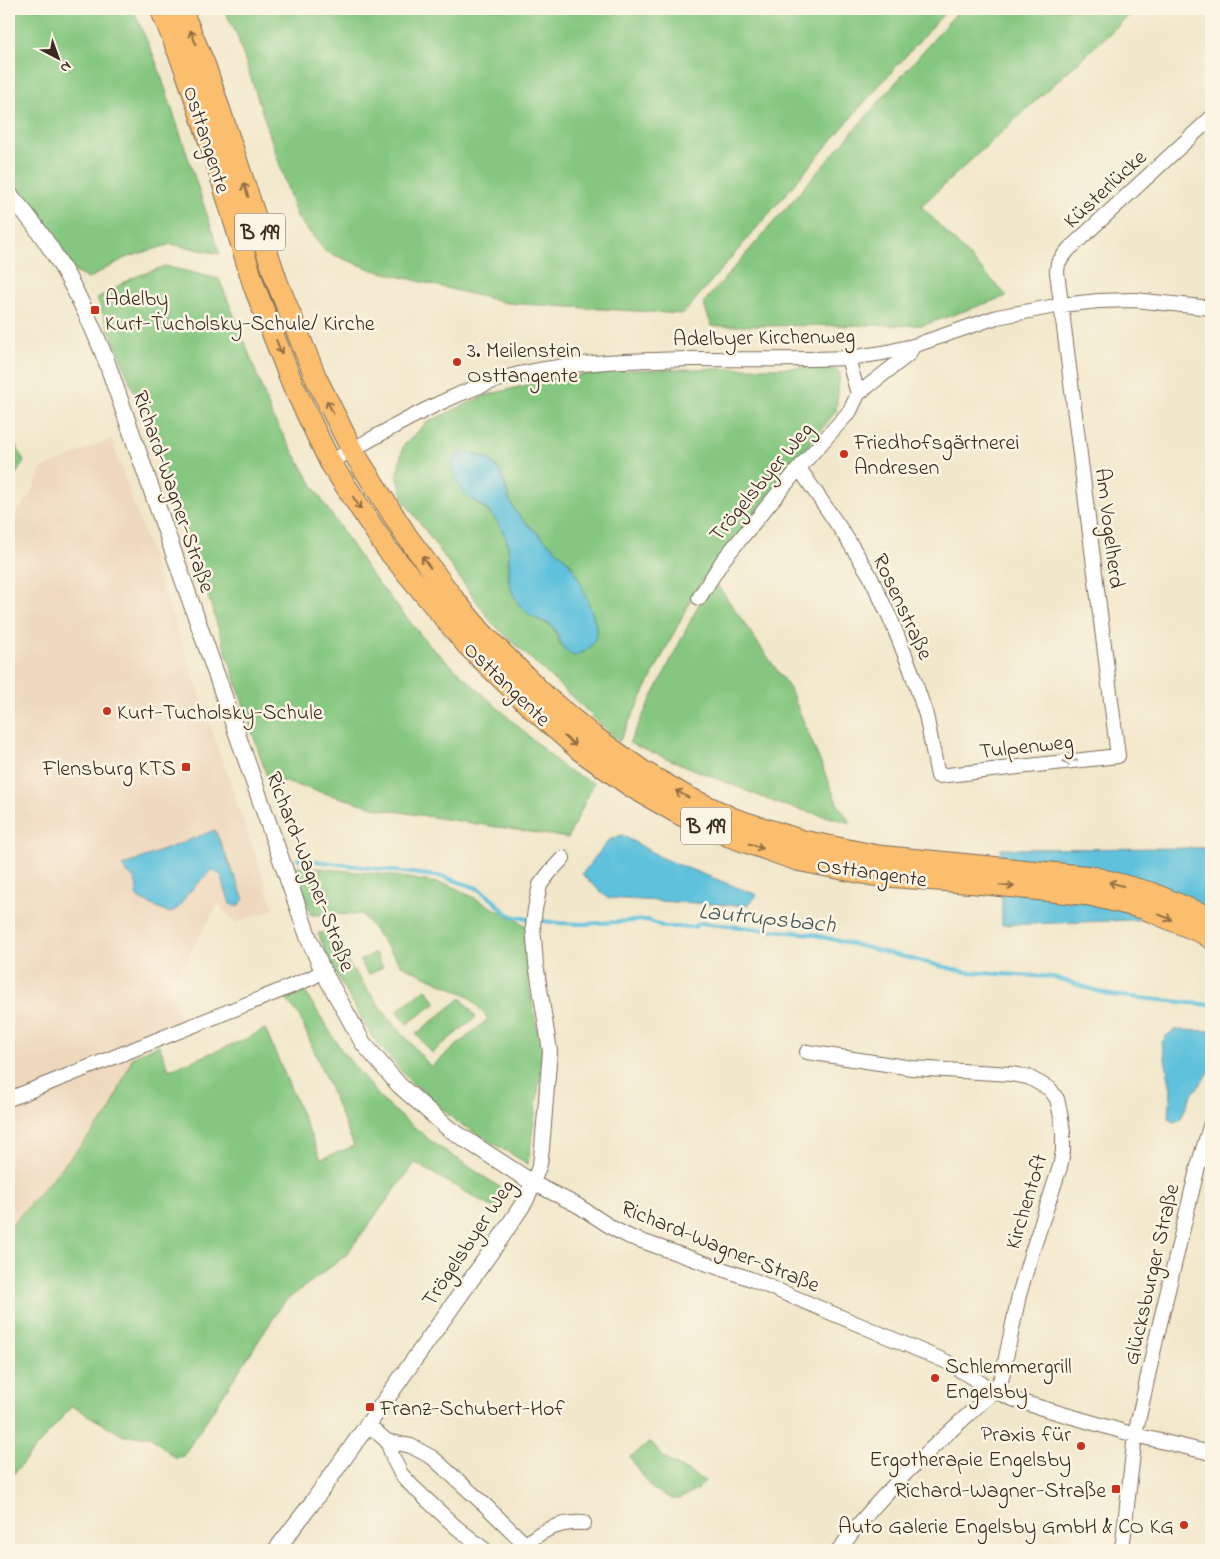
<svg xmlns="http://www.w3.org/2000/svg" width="1220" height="1559" viewBox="0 0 1220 1559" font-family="'Indie Flower',sans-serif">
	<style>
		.built { fill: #eed7bb }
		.green { fill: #85c780; stroke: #60784f; fill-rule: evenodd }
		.water { fill: #5ec1dc; stroke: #4c767d }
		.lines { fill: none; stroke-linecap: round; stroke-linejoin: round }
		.stream { stroke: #5ec1dc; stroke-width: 4 }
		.minor-casing { stroke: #7b6c5a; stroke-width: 16 }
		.tertiary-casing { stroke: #7b6c5a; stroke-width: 18 }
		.primary-casing { stroke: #7b6c5a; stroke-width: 23 }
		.minor { stroke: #fff; stroke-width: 14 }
		.tertiary { stroke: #fff; stroke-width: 16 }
		.primary { stroke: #fbbe6e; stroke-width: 21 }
		.oneway { stroke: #916d42 }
		.oneway2 { stroke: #a79f9a }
		.poi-dot { fill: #c8321e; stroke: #fcf5e5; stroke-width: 2 }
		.labels { text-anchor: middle; stroke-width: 5; stroke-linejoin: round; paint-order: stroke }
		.shield { fill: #fcf5e5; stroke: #75675a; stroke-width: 1 }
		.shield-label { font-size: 21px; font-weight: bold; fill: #3b2a1e }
		.street-label { font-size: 22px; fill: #3b2a1e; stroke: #fcf5e5 }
		.poi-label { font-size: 22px; fill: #3b2a1e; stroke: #fcf5e5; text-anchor: start }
		.water-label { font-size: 24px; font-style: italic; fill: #465757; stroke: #fcf5e5 }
	</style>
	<rect width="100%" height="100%" fill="#fcf5e5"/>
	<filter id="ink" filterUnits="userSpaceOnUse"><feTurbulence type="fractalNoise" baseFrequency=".02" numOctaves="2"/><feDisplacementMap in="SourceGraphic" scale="10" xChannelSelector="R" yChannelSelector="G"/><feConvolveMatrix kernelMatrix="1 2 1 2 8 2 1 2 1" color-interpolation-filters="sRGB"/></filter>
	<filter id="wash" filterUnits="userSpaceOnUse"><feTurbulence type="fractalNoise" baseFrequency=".0096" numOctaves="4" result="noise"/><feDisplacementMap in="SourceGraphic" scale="20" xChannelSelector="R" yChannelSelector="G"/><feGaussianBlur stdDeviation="1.12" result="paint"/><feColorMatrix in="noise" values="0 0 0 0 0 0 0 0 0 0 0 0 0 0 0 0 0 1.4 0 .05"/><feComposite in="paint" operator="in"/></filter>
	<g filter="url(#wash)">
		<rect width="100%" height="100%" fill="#f1e7ca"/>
		<path class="built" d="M111 439 274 909 236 923 218 904 169 989 182 1024 140 1040 109 1113 9 1228V520L31 495 41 469Z"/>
		<path class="green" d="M9 9H133L157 64 220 254 171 244 125 258 88 279 75 272 9 178Z
			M224 9H948L862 105 683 314 507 303 373 270 326 252 297 217 236 33Z
			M960 9H1136L921 206 1007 296 924 325 712 326 703 303Z
			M165 266 219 279 242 335 273 418 320 497 370 573 429 645 566 770 594 783 568 838 381 809 267 777 189 538 149 430 97 298 132 278Z
			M828 367 840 372 836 411 708 572 693 595 619 742 584 708 492 623 404 501 397 475 403 446 426 423 484 396 553 378 628 370ZM466 452 480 455 492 462 501 472 511 504 520 517 569 562 578 576 596 635 592 645 582 653 560 644 553 627 533 617 509 582V555L506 536 497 521 485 509 468 497 458 483 453 471V461Z
			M9 432 24 462 9 484Z
			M714 580 790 689 838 805 851 823 779 804 629 743 701 600Z
			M295 866 389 875 450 885 529 927 528 982 543 1058 528 1164 457 1122 410 1081 372 1037 333 969 318 933H327L383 1011 431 1067 488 1019 469 996 401 965 362 914 311 915Z
			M375 953 383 967 368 975 360 960Z
			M426 989 436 1003 407 1024 397 1010Z
			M304 990 342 1051 382 1100 432 1142 504 1190 497 1210 415 1163 345 1256 284 1302 183 1456 175 1458 150 1436H124L72 1406 9 1479V1228L109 1113 133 1056 159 1045 169 1070 248 1038 265 1029 321 1159 354 1146 299 1015 285 998Z
			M461 998 476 1017 432 1053 416 1034Z
			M651 1442 664 1458 705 1481 698 1489 688 1495 678 1499H672L651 1488 630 1457Z"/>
		<path class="water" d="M466 452C516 462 495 490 521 518 536 534 555 546 569 563 577 573 582 585 586 597 596 622 607 645 574 656 559 650 561 636 552 626 547 622 540 621 535 618 530 616 526 612 523 609 499 583 516 563 505 536 501 526 493 515 485 508 480 504 474 502 469 498 460 490 449 472 453 460 454 458 456 456 457 454Z
			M215 830 244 899 238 906H235L230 904 221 875 212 870 188 893 178 908 170 913 139 899 136 895C139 875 130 879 122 866Z
			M622 835 664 859 757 895 747 906 607 898 582 874 609 840Z
			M1211 848V917L1002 925 1001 849Z
			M1175 1030 1211 1031V1070L1191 1096 1181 1118 1178 1121 1172 1122 1169 1119 1171 1089 1162 1043 1166 1036Z"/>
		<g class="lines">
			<path class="stream" d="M298 859 444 877 477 888 491 898 506 913 515 917 558 923 583 924 648 920 664 927H694L700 923 811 934 965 972 1053 977 1110 995 1211 1005"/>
		</g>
	</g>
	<g filter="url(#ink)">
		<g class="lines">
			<g class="minor-casing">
				<path id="minor" d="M848 358 858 394
					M330 462C391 429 452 390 519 374 577 361 637 360 696 359 747 359 798 360 848 358L883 353 913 346 997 317 1061 305 1099 301 1135 300 1211 308
					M799 468 846 537 869 574 891 620 911 670 926 715 938 776 1118 756 1057 272 1058 263 1068 250 1211 118
					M699 598 723 560 799 468 850 411 858 394 909 354 913 346
					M563 858 550 872 540 885 535 909 533 926 536 964 550 1051 542 1148 540 1164 533 1183 577 1205 614 1229 630 1237 751 1279 945 1361 994 1391 1018 1401 1135 1435 1211 1453
					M807 1052 912 1068 1011 1074 1028 1077 1050 1089 1057 1099 1060 1112 1063 1132V1151L1060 1167 1030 1258 1019 1295 1002 1377 994 1391C940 1441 883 1489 839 1550
					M9 1099 272 994 311 978 323 971
					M367 1424 387 1441 394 1460 401 1474 411 1485 456 1527 485 1550
					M387 1441 411 1446 433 1458 486 1506 526 1545
					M522 1550C536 1531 561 1521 584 1523
					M1122 1550 1135 1435 1155 1344 1198 1166 1211 1123"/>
			</g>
			<g class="tertiary-casing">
				<path id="tertiary" d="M9 194C53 242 82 299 106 360L309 939 323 971 363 1043 399 1085 448 1128 533 1183 525 1201 500 1239 312 1503 276 1550"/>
			</g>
			<g class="primary-casing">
				<path id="primary" d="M161 9 186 71 218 167 254 286 293 385 330 462 387 549 467 645 533 709 581 751 632 787 681 815 729 836 797 860 873 875 976 883 1090 895 1143 908 1203 933 1211 938
					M181 9 205 66 277 282 316 378 352 450 406 535 455 601 481 632 546 697 593 736 644 772 687 797 734 819 803 841 878 856 1092 877 1151 893 1211 918"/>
			</g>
			<use href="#minor" class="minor"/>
			<use href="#tertiary" class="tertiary"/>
			<use href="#primary" class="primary"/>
		</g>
		<defs><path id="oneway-shaft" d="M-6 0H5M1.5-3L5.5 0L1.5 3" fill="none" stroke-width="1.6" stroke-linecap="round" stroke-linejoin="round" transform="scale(1.25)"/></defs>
		<g class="oneway">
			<use href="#oneway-shaft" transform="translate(193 37) rotate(-112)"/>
			<use href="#oneway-shaft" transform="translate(246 190) rotate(-109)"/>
			<use href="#oneway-shaft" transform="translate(279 347) rotate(69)"/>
			<use href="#oneway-shaft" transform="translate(330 407) rotate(-116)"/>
			<use href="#oneway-shaft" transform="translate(357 503) rotate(57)"/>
			<use href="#oneway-shaft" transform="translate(426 562) rotate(-126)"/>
			<use href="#oneway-shaft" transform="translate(570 741) rotate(40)"/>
			<use href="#oneway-shaft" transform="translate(682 794) rotate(-151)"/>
			<use href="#oneway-shaft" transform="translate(756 846) rotate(19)"/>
			<use href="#oneway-shaft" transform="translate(1116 884) rotate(-165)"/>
			<use href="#oneway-shaft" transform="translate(1007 886) rotate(6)"/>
			<use href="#oneway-shaft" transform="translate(1165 917) rotate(23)"/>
		</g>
		<use class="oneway2" href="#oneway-shaft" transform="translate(1070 761) rotate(174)"/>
	</g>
	<g class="poi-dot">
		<rect x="90" y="305" width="10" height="10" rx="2.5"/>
		<circle cx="457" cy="362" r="5"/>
		<circle cx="844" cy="454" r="5"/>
		<circle cx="107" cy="711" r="5"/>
		<rect x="181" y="762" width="10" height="10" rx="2.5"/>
		<circle cx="935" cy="1378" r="5"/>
		<rect x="365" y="1402" width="10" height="10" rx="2.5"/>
		<circle cx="1081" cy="1446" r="5"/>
		<rect x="1111" y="1484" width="10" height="10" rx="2.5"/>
		<circle cx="1184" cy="1525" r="5"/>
	</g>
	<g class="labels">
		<g class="shield">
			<rect x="235" y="213.5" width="50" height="37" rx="4"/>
			<rect x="681" y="807.5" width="50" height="37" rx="4"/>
		</g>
		<g class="shield-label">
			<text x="260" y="239">B 199</text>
			<text x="706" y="833">B 199</text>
		</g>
		<g class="street-label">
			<text transform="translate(208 139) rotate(72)" y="8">Osttangente</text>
			<text transform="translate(1104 188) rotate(-43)" y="8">Küsterlücke</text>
			<text transform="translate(764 336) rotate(-1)" y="8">Adelbyer Kirchenweg</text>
			<text transform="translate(760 481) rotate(-50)" y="8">Trögelsbyer Weg</text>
			<text transform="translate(175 491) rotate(71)" y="8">Richard-Wagner-Straße</text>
			<text transform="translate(1111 528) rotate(83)" y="8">Am Vogelherd</text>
			<text transform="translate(904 606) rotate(65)" y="8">Rosenstraße</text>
			<text transform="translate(508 683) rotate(44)" y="8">Osttangente</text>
			<text transform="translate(1026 745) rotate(-6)" y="8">Tulpenweg</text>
			<text transform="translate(312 871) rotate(69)" y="8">Richard-Wagner-Straße</text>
			<text transform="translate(872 871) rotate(8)" y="8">Osttangente</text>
			<text transform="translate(1025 1201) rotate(-73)" y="8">Kirchentoft</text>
			<text transform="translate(467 1242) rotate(-56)" y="8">Trögelsbyer Weg</text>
			<text transform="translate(721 1245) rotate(22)" y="8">Richard-Wagner-Straße</text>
			<text transform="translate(1150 1274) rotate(-77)" y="8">Glücksburger Straße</text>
		</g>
		<g class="poi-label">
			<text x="105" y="305">Adelby<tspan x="105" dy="25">Kurt-Tucholsky-Schule/ Kirche</tspan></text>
			<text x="467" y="357">3. Meilenstein<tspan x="467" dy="25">Osttangente</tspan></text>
			<text x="854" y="449">Friedhofsgärtnerei<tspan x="854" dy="25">Andresen</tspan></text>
			<text x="117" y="719">Kurt-Tucholsky-Schule</text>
			<text x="176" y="775" text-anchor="end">Flensburg KTS</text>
			<text x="945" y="1373">Schlemmergrill<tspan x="945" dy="25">Engelsby</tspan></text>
			<text x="380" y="1415">Franz-Schubert-Hof</text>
			<text x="1071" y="1441" text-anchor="end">Praxis für<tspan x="1071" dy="25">Ergotherapie Engelsby</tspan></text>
			<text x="1106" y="1497" text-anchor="end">Richard-Wagner-Straße</text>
			<text x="1174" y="1533" text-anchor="end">Auto Galerie Engelsby GmbH &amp; CO KG</text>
		</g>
		<g class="water-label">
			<text transform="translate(767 917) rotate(6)" y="8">Lautrupsbach</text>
		</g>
	</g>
	<rect width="1220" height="1559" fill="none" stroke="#fcf5e5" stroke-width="30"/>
	<g transform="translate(58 58) rotate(139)" stroke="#fcf5e5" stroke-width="4" paint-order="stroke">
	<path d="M0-4L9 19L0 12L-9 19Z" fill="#3b2a1e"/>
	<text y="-8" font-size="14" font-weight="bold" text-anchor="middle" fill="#3b2a1e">N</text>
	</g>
</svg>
